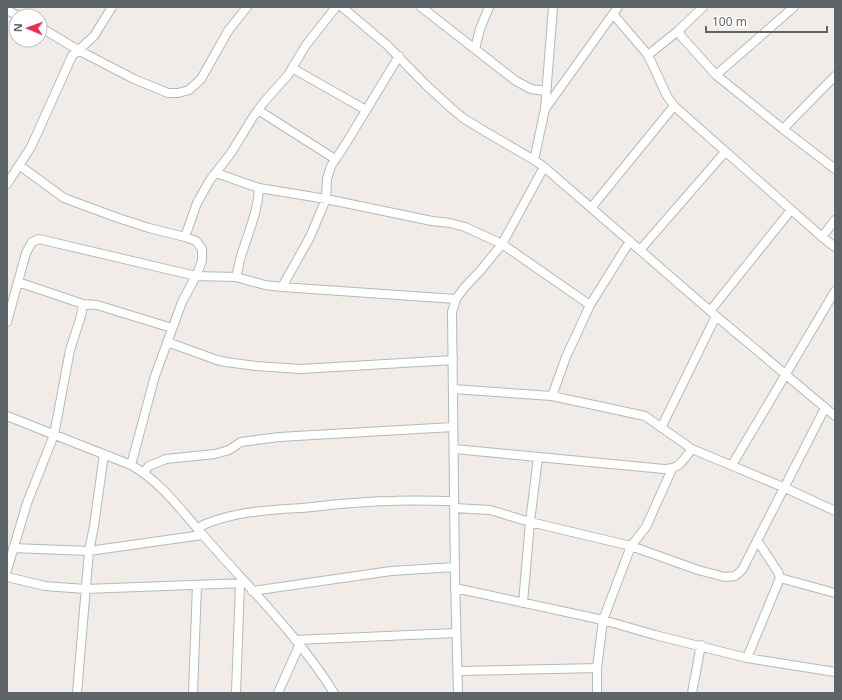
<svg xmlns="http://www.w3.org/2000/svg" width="842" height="700" viewBox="0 0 842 700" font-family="'Noto Sans',sans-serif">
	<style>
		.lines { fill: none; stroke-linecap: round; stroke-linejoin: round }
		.minor-casing { stroke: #b4b9bc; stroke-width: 10 }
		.minor { stroke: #fff; stroke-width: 8 }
	</style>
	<rect width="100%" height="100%" fill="#f1ece7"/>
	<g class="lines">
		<g class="minor-casing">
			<path id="minor" d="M342 7 387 45 425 84 451 108 463 118 486 132 534 160 544 167 716 316 835 416
				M421 7 516 81 531 89 546 91
				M703 7 679 30 648 55 667 96 674 106 822 237 835 247
				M7 10 18 16
				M613 14 648 55
				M40 27 78 50 134 79 168 93H178L189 90 201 79 228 31 247 7
				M679 30 681 36 716 75 783 129 835 169
				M475 49 480 29 489 7
				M292 68 366 110
				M716 75 794 7
				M545 109 618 7
				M258 110 335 159
				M783 129 835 76
				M534 160 545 109 553 7
				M19 165 64 198 118 218 149 228 185 237 196 241 202 249V261L196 276 182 302 155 376 131 465
				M216 173 259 188 326 199 432 221 450 223 465 227 502 244 590 305
				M7 184 31 147 72 56 94 36 112 7
				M591 208 674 106
				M185 237 197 203 210 180 231 153 253 117 264 102 288 75 306 45 336 7
				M822 237 835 220
				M640 250 725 152
				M236 277C238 270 239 263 241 256 248 234 258 211 259 188
				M18 282 83 304 97 305 172 328
				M282 287 310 237 326 199 327 179 331 166 345 145 399 56
				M710 311 791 210
				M7 322 26 253 32 242 39 239 196 276 236 277 265 285 282 287 456 299
				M167 342 217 360 226 362 256 366 301 369 453 360
				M453 389 552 396 645 416 692 449 783 487 835 511
				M552 396 566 357 590 305 630 241
				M7 416 131 465C160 481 181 510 202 534 247 586 298 635 334 693
				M662 426 716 316
				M454 449 664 469C680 469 683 460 692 449
				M732 465 835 291
				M144 472 149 466 166 459 215 454 229 450 241 442 279 437 453 427
				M455 508 490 510 530 522 631 546 698 570 725 577 735 576 742 570 825 408
				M197 528C228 512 267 510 301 508 332 505 362 501 393 501 413 500 434 501 454 501
				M13 548 89 551 202 535
				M7 570 27 503 54 435 70 350 81 316 83 304
				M7 577 45 586 85 589 245 583
				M780 578 835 593
				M455 588 603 620 655 635 747 658 835 672
				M252 591 391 571 455 567
				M523 603 530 522 538 457
				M295 640 456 633
				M747 658 780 578 778 572 757 540
				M458 671 597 668
				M77 693 89 551 94 526 104 454
				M193 693 197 585
				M236 693 240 584
				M278 693 299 646
				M458 693 455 578 452 312 456 299 464 288 481 270 502 244 544 167
				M597 693V668L603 620 631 546 646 527 672 469
				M692 693 701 645"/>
		</g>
		<use href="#minor" class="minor"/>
	</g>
	<rect width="842" height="700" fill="none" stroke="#5e6568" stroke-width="16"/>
	<g transform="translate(28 28) rotate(272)"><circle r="19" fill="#ffffff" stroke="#bfc1c3"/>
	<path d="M0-3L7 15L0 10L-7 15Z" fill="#f42a56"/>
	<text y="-6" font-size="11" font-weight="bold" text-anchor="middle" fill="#5e6568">N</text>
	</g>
	<path d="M706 26v6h121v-6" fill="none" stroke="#5e6568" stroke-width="2"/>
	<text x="712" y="26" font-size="12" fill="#5e6568" stroke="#ffffff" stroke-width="3" paint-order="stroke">100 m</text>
</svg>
